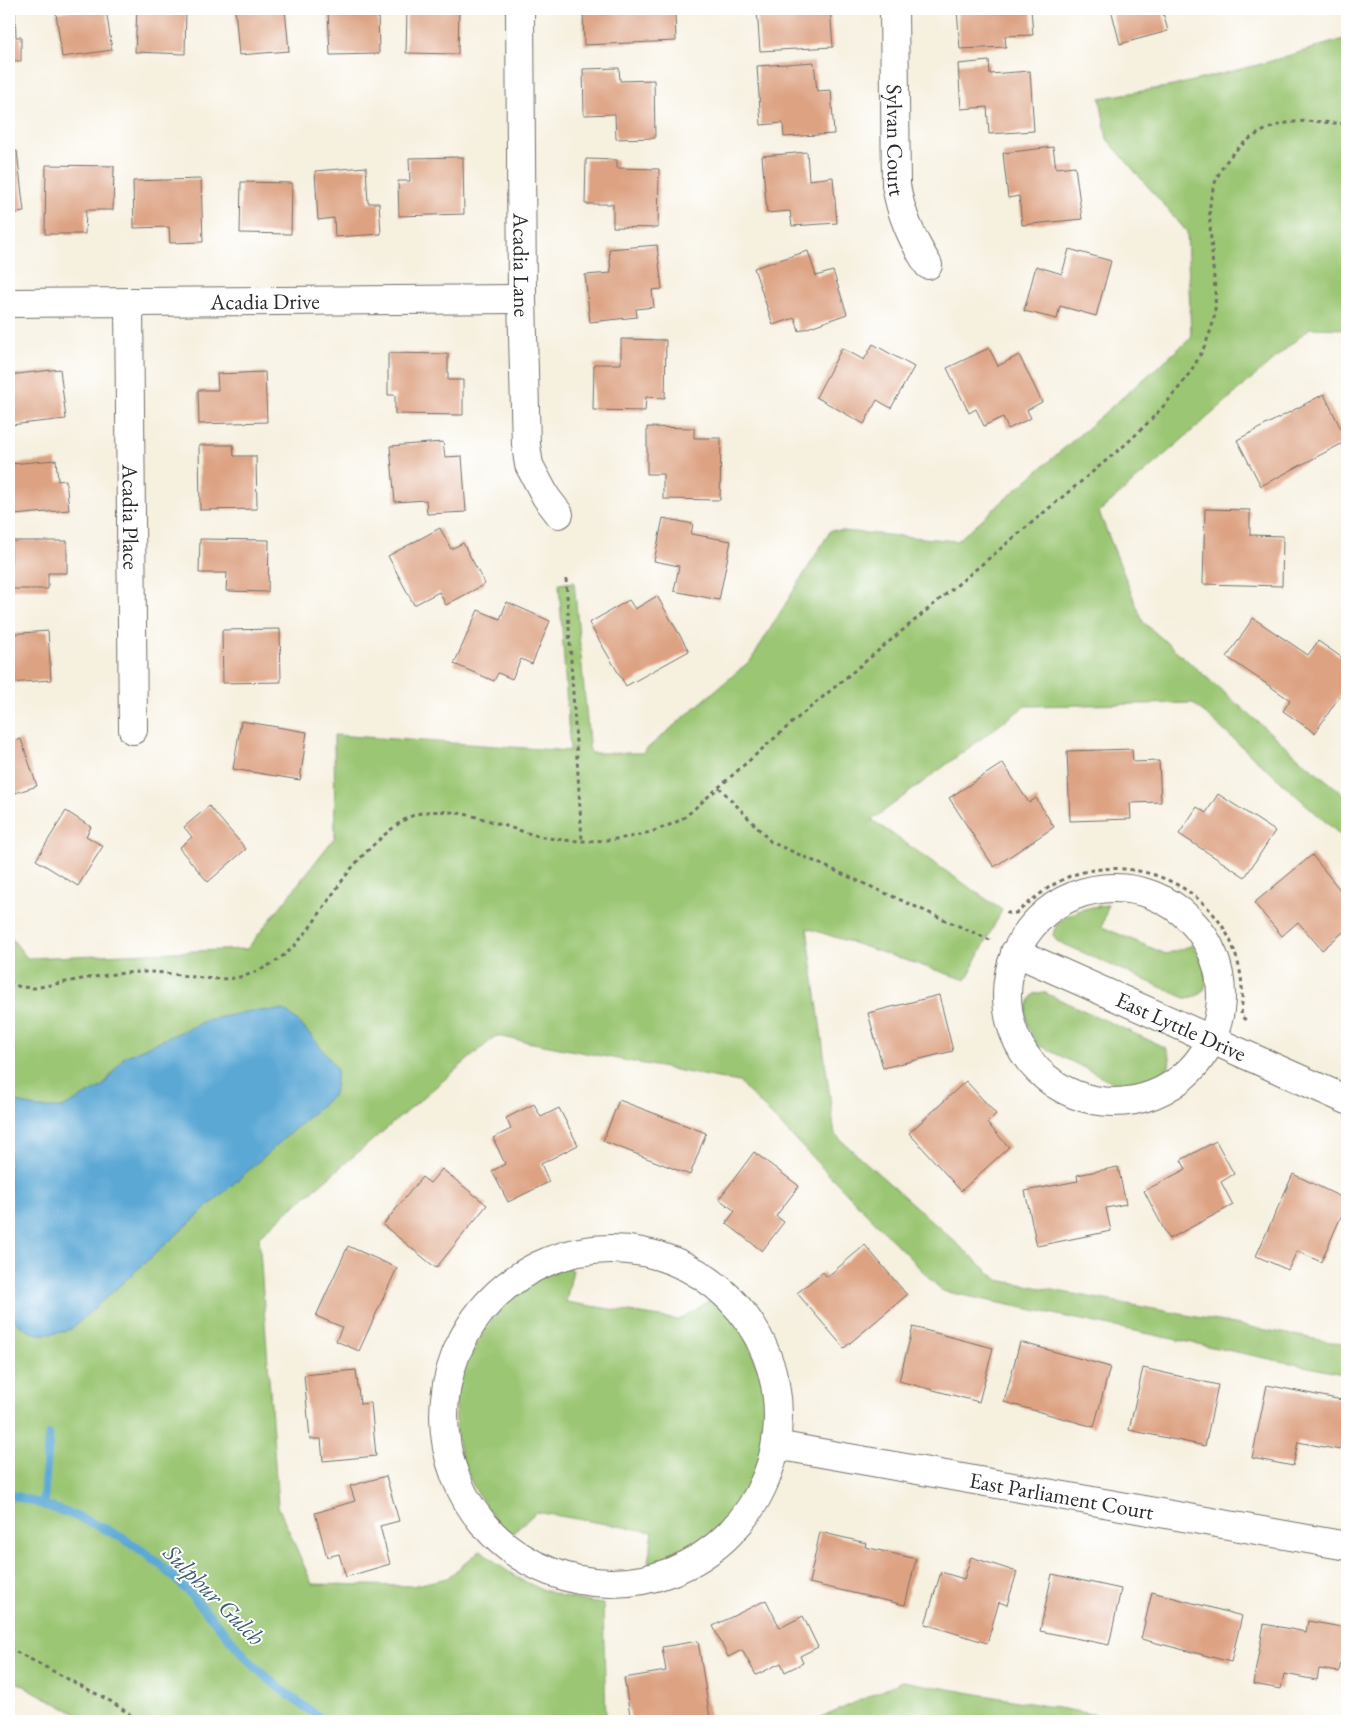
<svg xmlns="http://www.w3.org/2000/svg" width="1356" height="1730" viewBox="0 0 1356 1730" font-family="'EB Garamond',serif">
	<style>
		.green { fill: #9bc673; stroke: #63784f }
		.water { fill: #5ca8d5; stroke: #446a80 }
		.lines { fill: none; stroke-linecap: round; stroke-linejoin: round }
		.stream { stroke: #5ca8d5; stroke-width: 9 }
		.building { fill: #dda282 }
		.street-casing { stroke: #72706a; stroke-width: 30 }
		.path { stroke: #72706a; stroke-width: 3; stroke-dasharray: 4 4; stroke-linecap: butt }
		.street { stroke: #fff; stroke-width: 28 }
		.labels { text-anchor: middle; stroke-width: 4; stroke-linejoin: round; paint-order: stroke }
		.street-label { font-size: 22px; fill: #2b2b2b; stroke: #fff }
		.water-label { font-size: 24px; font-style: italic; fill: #3f5d6f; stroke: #fff }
	</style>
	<rect width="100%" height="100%" fill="#fff"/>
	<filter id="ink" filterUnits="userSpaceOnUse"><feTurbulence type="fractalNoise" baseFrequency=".02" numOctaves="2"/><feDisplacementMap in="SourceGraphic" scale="10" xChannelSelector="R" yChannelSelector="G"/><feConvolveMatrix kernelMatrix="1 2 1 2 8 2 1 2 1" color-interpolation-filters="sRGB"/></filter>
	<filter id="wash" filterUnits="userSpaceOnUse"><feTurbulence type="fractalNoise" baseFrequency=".0096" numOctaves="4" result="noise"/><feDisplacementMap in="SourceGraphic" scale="20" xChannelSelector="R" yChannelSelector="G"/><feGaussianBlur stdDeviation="1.12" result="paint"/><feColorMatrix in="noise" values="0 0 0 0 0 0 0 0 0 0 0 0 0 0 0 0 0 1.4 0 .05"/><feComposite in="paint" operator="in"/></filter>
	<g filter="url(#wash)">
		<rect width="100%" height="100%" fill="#f6f0df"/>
		<path class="green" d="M1347 38V329L1310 328 1099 512 1143 622 1305 763 1347 797V841L1193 703 1025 706 872 820 1002 910 966 980 807 928 835 1135 998 1280 1347 1345V1375L942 1291 739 1082 496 1036 259 1236 278 1506 312 1584 412 1586 447 1578 481 1550C520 1585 552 1597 603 1604L606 1721H85L78 1715 9 1678V935L27 958 247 949 335 837 334 735 570 751 559 584 574 582 590 753H642L751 660 831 530 957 541 1191 338 1187 232 1107 139 1100 98 1173 86 1261 64Z
			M1108 905 1102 927 1166 954 1193 945C1205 963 1219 997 1185 998L1057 941 1053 936C1054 914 1090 906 1108 905Z
			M1043 992 1166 1048 1170 1057 1169 1067C1155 1077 1141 1087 1123 1087L1038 1045C1027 1028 1020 1011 1034 994Z
			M564 1266 573 1270 566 1302 679 1320 712 1299C731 1311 743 1333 752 1353 776 1404 770 1449 742 1497 734 1511 725 1526 712 1536 698 1548 681 1557 664 1566L648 1562 653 1532 536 1512 512 1534C498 1526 489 1511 480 1497 460 1467 453 1431 456 1395 457 1381 464 1368 470 1356 490 1316 520 1279 564 1266Z
			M903 1681 1132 1721H814Z"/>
		<path class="water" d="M284 1010C306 1027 322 1047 337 1070L334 1094 71 1329C43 1338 29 1337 9 1315V1097L14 1101 38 1108H62L103 1086 124 1057 207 1020 250 1011Z"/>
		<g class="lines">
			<path class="stream" d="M9 1494C51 1507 95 1520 132 1544 178 1573 209 1616 245 1656 268 1682 297 1701 324 1721
				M43 1505 49 1435"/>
		</g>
		<g id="blocks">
			<path class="building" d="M9 9H15L16 37H21V61H9Z
				M75 9H106L112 50 62 57 56 13Z
				M137 9H186L185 54 135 52Z
				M235 9H285L289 51 239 55Z
				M328 9H378L379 54 330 55Z
				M407 9H459L458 54 406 53Z
				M583 9H659V13H675L676 41 584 45Z
				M757 9H830L833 47 760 51Z
				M957 9H1031L1033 35 1005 36 1006 47 960 49Z
				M1111 9H1162L1168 31 1120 44Z
				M1203 9H1226L1204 15Z
				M989 61 990 74 1030 71 1034 131 989 134 987 107 961 109 958 64Z
				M814 62 817 91 831 90 834 134 784 137 783 123 761 125 757 66Z
				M619 68 620 81 654 80 655 138 616 139 615 114 584 115 583 69Z
				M1053 147 1056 168 1075 166 1082 219 1022 225 1019 196 1008 198 1003 153Z
				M17 151 24 212 9 214V152Z
				M807 152 809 180 833 177 837 223 792 226 790 211 767 213 762 156Z
				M463 157 464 214 399 216 398 181H410L409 158Z
				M586 159 617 160V168L659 169 658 228 613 227V204H585Z
				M46 165 114 166 113 210H86L85 234H45Z
				M366 167 368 203H379L381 234 335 237 334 218 318 220 315 171Z
				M201 179 203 242 170 243 169 227 134 228 133 181Z
				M241 182 292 183 291 234 240 233Z
				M657 245 662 289 652 290 654 307 636 309 637 317 590 322 585 275 611 273 609 249Z
				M1069 249 1111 261 1096 316 1060 306 1057 319 1024 311 1036 266 1062 274Z
				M808 251 816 276 833 271 847 314 799 331 795 318 773 325 754 268Z
				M621 339 666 340 665 398 646 397 645 411 593 410 594 364H621Z
				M873 344 914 367 891 408 877 400 864 424 816 397 842 348 864 360Z
				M989 348 998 366 1019 355 1042 402 1027 410 1031 418 1008 429 1003 417 984 426 976 409 969 413 947 368Z
				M388 353 448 354V380H463V415L395 414V395H388Z
				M60 369 66 419 10 425 9 375Z
				M265 372 267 422 199 424 198 390H218L217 374Z
				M1324 394 1347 441 1261 486 1237 440Z
				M647 427 694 428V438H721L720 500 663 499V474H647Z
				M443 442 445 457 462 456 466 512 427 514 426 500 395 502 390 446Z
				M199 445H233L234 456H256L257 509 200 510Z
				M56 460 58 481 66 480 69 510 14 515 10 464Z
				M1205 509 1250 510V535L1283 536 1282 586 1203 584Z
				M663 518 693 524 691 534 731 541 719 600 674 591 679 566 654 561Z
				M440 528 451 549 463 543 485 584 446 605 439 592 414 605 388 556Z
				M200 539 269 540 268 592 226 591 227 573H199Z
				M11 541H67V573H48V589H11Z
				M657 596 689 651 626 686 589 623 629 600 635 609Z
				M507 602 550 621 532 664 521 659 512 679 498 673 494 681 454 664 478 610 500 619Z
				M1253 618 1308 655 1318 641 1347 661V685L1315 733 1283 711 1290 700 1227 657Z
				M280 629 281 682 223 683 222 630Z
				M48 631 51 680 9 683V634Z
				M241 721 307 732 300 780 233 769Z
				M21 739 37 786 9 795V743Z
				M1132 749 1133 762 1159 761 1161 802 1130 803 1131 819 1070 821 1067 751Z
				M1003 763 1029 803 1036 798 1054 827 994 867 949 798Z
				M1218 794 1275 831 1245 877 1179 834 1197 807 1206 813Z
				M209 806 246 849 208 882 179 848 192 837 184 827Z
				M66 811 91 827 86 836 103 846 78 886 36 860Z
				M1312 855 1345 896 1347 895V929L1322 950 1298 922 1282 936 1254 903Z
				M939 995 953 1051 883 1068 868 1013Z
				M966 1081 996 1114 987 1123 1009 1147 961 1191 909 1133Z
				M619 1100 706 1133 690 1175 603 1141Z
				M534 1104 541 1117 559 1108 578 1145 541 1164 549 1182 508 1202 492 1171 505 1164 493 1138 511 1129 506 1118Z
				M1216 1141 1234 1174 1221 1182 1233 1205 1169 1239 1144 1191 1186 1169 1181 1160Z
				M754 1152 799 1186 776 1216 784 1222 762 1251 726 1223 735 1211 719 1199Z
				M1118 1167 1126 1204 1106 1208 1111 1231 1037 1246 1025 1191 1078 1181 1077 1175Z
				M442 1169 487 1205 436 1268 383 1225 422 1177 430 1183Z
				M1293 1174 1347 1200V1203L1321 1262 1297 1251 1288 1270 1256 1256Z
				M865 1245 907 1295 844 1348 797 1293 823 1272 827 1277Z
				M348 1246 397 1268 359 1351 336 1341 342 1327 316 1316Z
				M913 1327 993 1348 979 1402 899 1381Z
				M1020 1342 1110 1367 1094 1427 1004 1402Z
				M1143 1368 1218 1385 1205 1446 1129 1430Z
				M356 1370 360 1404 371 1403 376 1456 323 1461 321 1439H310L304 1375Z
				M1267 1385 1347 1401V1411L1340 1450 1298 1442 1293 1466 1252 1458Z
				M386 1476 399 1521 380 1526 390 1564 346 1577 339 1554 327 1557 315 1513 355 1501 350 1486Z
				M820 1532 866 1543 865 1547 916 1559 905 1605 809 1583Z
				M971 1557 1017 1572 1007 1605 999 1602 987 1643 925 1624 941 1572 964 1579Z
				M1052 1574 1121 1589 1109 1645 1040 1631Z
				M1152 1592 1242 1616 1231 1662 1141 1639Z
				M766 1600 780 1628 803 1616 818 1647 800 1656 803 1663 785 1672 781 1663 756 1675 742 1650 728 1657 713 1626Z
				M1308 1621 1347 1628 1339 1672 1319 1669 1317 1680 1284 1674 1281 1689 1253 1684 1264 1624 1306 1632Z
				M698 1641 710 1718 690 1721H631L624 1678 666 1671 662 1647Z"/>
		</g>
	</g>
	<g filter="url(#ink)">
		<use href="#blocks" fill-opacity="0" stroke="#72706a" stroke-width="1"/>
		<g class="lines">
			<g class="street-casing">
				<g id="street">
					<path id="s1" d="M520 9 522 299 526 445 529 465 546 497 559 514"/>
					<path id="s2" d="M894 9 896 185C901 215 912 239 928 265"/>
					<path id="s3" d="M9 303 522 299"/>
					<path id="s4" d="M129 303 133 730"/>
					<circle cx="1114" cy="995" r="107"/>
					<path id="s5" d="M1015 952 1347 1100"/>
					<circle cx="611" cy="1416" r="167"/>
					<path id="s6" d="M776 1445 1347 1546"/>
				</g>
			</g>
			<path class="path" d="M566 579 582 840
				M719 787 771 842 990 940
				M1006 913H1016C1034 899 1051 883 1073 875 1138 853 1216 888 1236 956 1243 977 1243 994 1241 1016L1248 1022
				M9 982 20 987 35 988C71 981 107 973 143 972 180 971 220 988 255 972 267 967 280 959 290 950 311 930 325 904 342 881 356 861 375 842 394 827 402 821 411 815 421 813 459 806 496 824 531 834 576 847 644 842 685 817L794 721 1126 444C1161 411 1198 373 1212 326 1219 304 1213 277 1212 254 1211 238 1209 221 1210 205 1214 161 1251 127 1294 122 1311 120 1330 123 1347 124
				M9 1648 112 1702 139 1721"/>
			<use href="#street" class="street"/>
		</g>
	</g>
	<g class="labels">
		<g class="street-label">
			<text dy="8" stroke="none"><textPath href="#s2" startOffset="131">Sylvan Court</textPath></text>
			<text dy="8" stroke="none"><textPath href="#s1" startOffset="256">Acadia Lane</textPath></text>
			<text dy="8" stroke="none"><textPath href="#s3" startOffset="256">Acadia Drive</textPath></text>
			<text dy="8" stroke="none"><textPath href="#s4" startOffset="214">Acadia Place</textPath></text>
			<text dy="8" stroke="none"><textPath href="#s5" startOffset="182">East Lyttle Drive</textPath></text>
			<text dy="8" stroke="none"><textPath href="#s6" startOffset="290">East Parliament Court</textPath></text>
		</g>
		<g class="water-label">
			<text transform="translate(214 1595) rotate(45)" y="8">Sulphur Gulch</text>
		</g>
	</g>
	<rect width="1356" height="1730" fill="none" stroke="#fff" stroke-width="30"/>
</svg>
